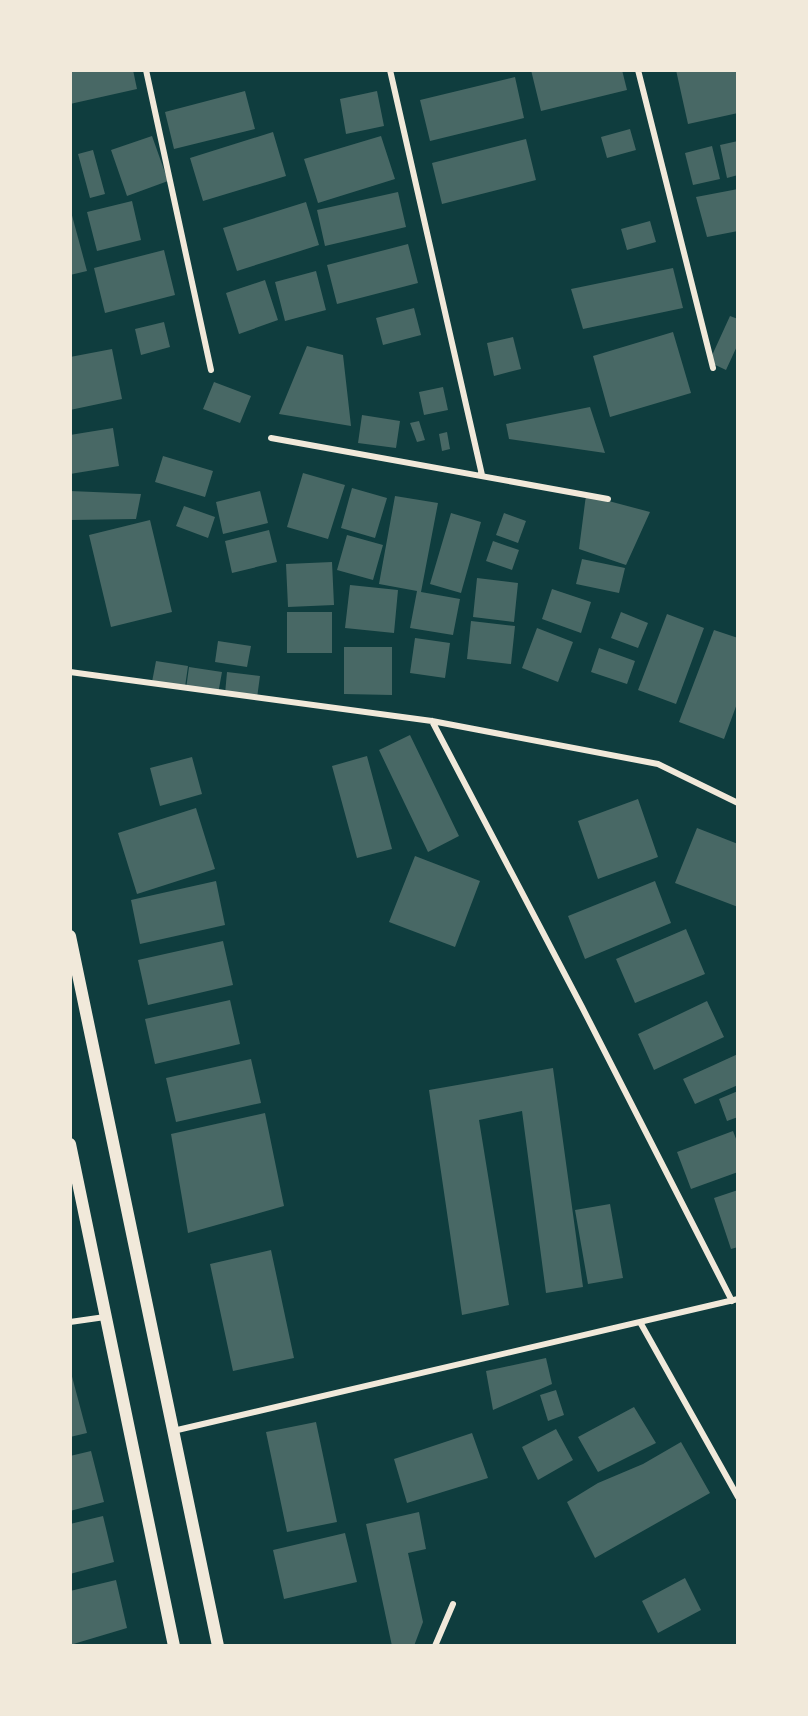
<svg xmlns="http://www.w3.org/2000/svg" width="808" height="1716" viewBox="0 0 808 1716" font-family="'Sofia Sans Condensed',sans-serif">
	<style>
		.building { fill: #486865 }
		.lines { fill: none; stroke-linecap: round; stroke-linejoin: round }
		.minor { stroke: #f1e9da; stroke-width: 6 }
		.secondary { stroke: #f1e9da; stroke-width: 12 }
	</style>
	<rect width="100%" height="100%" fill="#0f3d3e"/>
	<path class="building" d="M70 70H133L137 89 70 104Z
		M531 70H622L627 90 541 111Z
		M676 70H738V113L688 124Z
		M515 77 524 118 430 141 420 100Z
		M245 91 255 129 174 149 165 112Z
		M377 91 384 126 346 134 340 99Z
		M630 129 636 150 607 158 601 137Z
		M273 132 286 176 203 201 190 158Z
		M152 136 168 181 127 196 111 150Z
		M381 136 395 179 318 203 304 159Z
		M526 139 536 180 442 204 432 163Z
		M738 141V175L727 178 720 145Z
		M712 146 720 179 693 185 685 153Z
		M93 150 105 194 90 198 78 154Z
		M738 189V231L707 237 696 197Z
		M398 192 406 227 325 246 317 210Z
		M132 201 141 240 97 251 87 212Z
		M306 202 319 245 237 271 223 228Z
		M70 208 87 271 70 275Z
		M650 221 656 242 627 250 621 229Z
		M408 244 418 283 337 304 327 265Z
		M164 250 175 295 105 313 94 268Z
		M673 268 683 308 583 329 571 289Z
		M316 271 326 310 285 321 275 282Z
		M265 280 278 320 239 334 226 293Z
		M414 308 421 335 383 345 376 318Z
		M730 316 738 319V344L726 370 709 362Z
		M164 322 170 347 141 355 135 329Z
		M673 332 691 393 610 417 593 356Z
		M513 337 521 369 494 376 487 343Z
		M307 346 343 355 351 426 279 414Z
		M112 349 122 399 70 410V357Z
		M214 382 251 396 240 423 203 409Z
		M443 387 448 410 424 415 419 392Z
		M590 407 605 453 509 439 506 424Z
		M362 415 400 421 396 448 358 443Z
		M419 421 425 440 417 442 410 423Z
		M113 428 119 466 70 474V435Z
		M447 432 450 449 442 451 439 434Z
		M163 456 213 471 205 497 155 482Z
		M303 473 345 485 328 539 287 527Z
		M352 488 387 498 375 538 341 528Z
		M70 491 141 494 136 519 70 520Z
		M260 491 268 523 223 534 216 502Z
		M586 495 650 512 626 565 579 549Z
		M395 496 438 503 421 592 460 599 453 635 410 628 417 591 379 584Z
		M184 506 215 517 208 538 176 526Z
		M451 513 481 522 461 593 430 584Z
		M504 513 526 521 518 543 496 535Z
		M150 520 172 612 111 627 89 535Z
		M269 530 277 562 232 573 225 541Z
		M347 535 383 545 373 580 337 570Z
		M493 541 519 550 512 570 486 561Z
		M582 559 625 568 619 593 576 584Z
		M332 562 334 605 288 607 286 564Z
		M477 578 518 583 514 622 473 617Z
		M350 585 398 590 394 633 345 628Z
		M552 589 591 602 581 633 542 619Z
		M287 612H332V653H287Z
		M621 612 648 623 638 648 611 638Z
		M667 614 704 628 676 704 638 690Z
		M471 621 515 626 511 664 467 659Z
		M537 628 573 642 558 682 522 668Z
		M714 630 738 638V701L724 739 679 722Z
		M415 638 450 643 445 678 410 673Z
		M218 641 251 646 247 667 215 662Z
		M344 647H392V695L344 694Z
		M599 648 635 661 627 684 591 672Z
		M156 661 188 666 185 687 152 682Z
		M189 667 222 672 218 694 186 689Z
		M227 672 260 676 257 698 225 694Z
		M410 735 459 836 428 852 379 750Z
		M367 756 392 849 357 858 332 766Z
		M192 757 202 794 160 806 150 768Z
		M638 799 658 857 598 879 578 821Z
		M196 808 215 869 137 894 118 833Z
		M697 828 738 844V907L675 883Z
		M415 856 480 881 455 947 389 922Z
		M216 881 225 925 140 944 131 900Z
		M655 881 671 923 585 959 568 916Z
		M686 929 705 974 635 1003 616 959Z
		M223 941 233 985 148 1005 138 960Z
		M230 1000 240 1044 155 1064 145 1019Z
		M707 1001 724 1037 654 1070 638 1034Z
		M738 1054V1085L695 1104 683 1079Z
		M251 1059 261 1103 176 1122 166 1078Z
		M553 1068 583 1287 546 1293 522 1111 479 1120 509 1305 462 1315 429 1090Z
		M738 1091V1117L727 1121 719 1099Z
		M265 1113 284 1206 188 1233 171 1134Z
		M733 1131 738 1144V1172L691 1189 677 1152Z
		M738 1190V1247L731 1249 714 1198Z
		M610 1204 623 1278 588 1284 575 1210Z
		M271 1250 294 1358 233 1371 210 1264Z
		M546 1358 552 1384 493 1410 486 1371Z
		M70 1369 87 1433 70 1437Z
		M556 1390 564 1415 548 1421 540 1395Z
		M634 1407 656 1443 598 1472 578 1437Z
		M316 1422 337 1522 287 1532 266 1432Z
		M556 1429 573 1460 538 1480 522 1447Z
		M472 1433 488 1478 407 1503 394 1459Z
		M681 1442 710 1493 595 1558 567 1502 598 1483 643 1464Z
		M91 1451 104 1502 70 1511V1456Z
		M419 1512 426 1549 408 1553 423 1622 414 1646H392L366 1524Z
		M103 1516 114 1562 70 1574V1524Z
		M345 1533 357 1582 284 1599 273 1550Z
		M685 1578 701 1610 658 1633 642 1601Z
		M116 1580 127 1628 70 1645V1591Z"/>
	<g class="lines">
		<path class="minor" d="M146 70 211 370
			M390 70 482 475
			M638 70 713 368
			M271 438 608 499
			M70 672 432 721 658 764 738 803
			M432 721 582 1007 732 1301
			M70 1322 105 1317
			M640 1322 738 1497
			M173 1431 738 1299
			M435 1646 453 1604"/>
		<path class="secondary" d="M70 936 218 1646
			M70 1144 174 1646"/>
	</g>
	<rect width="808" height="1716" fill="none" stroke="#f1e9da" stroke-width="144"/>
</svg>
